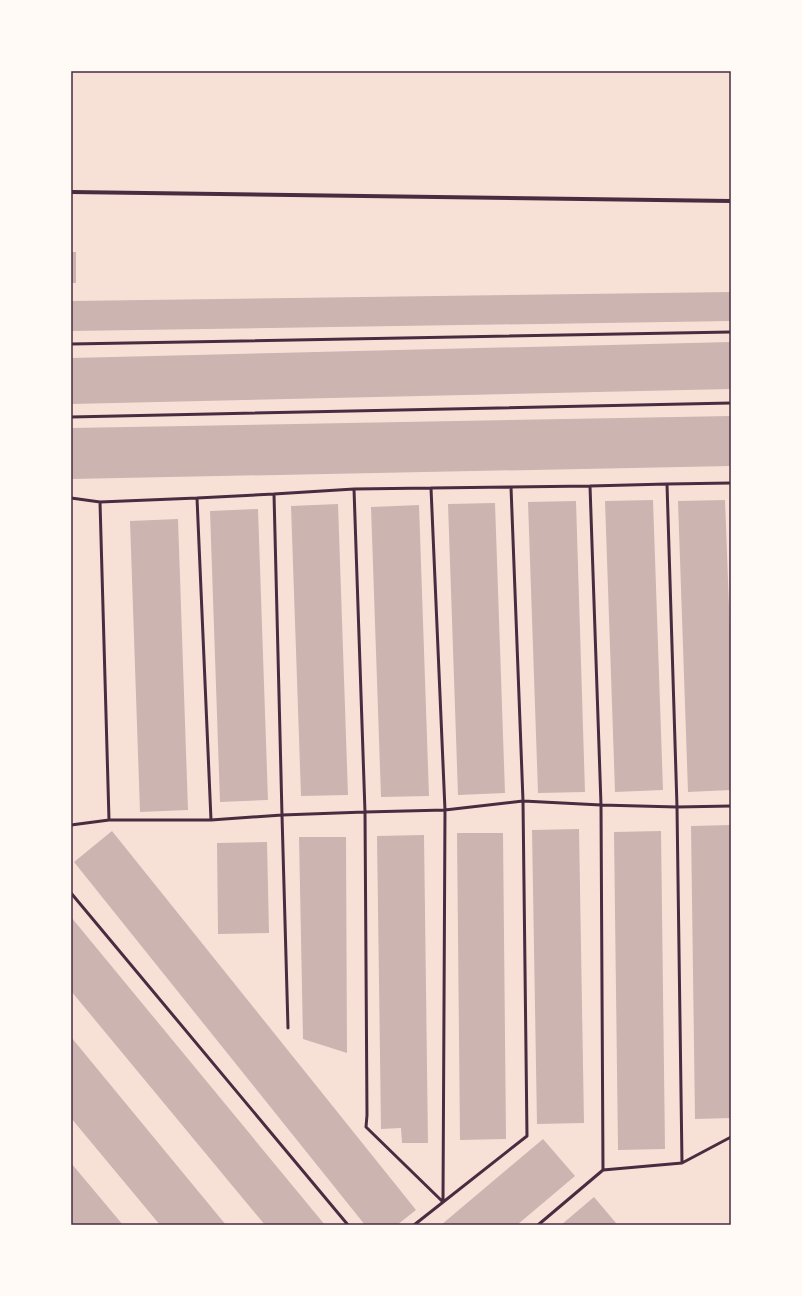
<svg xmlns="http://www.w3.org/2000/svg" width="802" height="1296" viewBox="0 0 802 1296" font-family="Ubuntu,sans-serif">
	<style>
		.building { fill: #ccb4b1 }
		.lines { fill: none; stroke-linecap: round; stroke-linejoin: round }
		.service { stroke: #4a2c40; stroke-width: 3 }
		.minor { stroke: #4a2c40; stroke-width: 4 }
		.neatline { fill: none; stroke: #4a2c40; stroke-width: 1.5 }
	</style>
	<rect width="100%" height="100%" fill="#f7e1d7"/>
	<path class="building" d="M71 252H76V283H71Z
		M731 292V321L71 331V301Z
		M731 342V389L71 404V358Z
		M731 416V466L71 479V428Z
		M653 500 663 790 615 792 605 501Z
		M725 500 731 660V790L688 792 678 501Z
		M576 501 585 792 538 793 528 502Z
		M495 503 505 793 458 795 448 504Z
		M338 504 348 795 301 796 291 506Z
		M419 505 429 796 381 797 371 507Z
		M258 509 268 800 220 802 210 511Z
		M178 519 188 810 140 812 130 521Z
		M731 825V1118L695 1119 691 826Z
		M579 829 584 1123 537 1124 532 830Z
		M112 831 416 1210 397 1225H365L74 862Z
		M661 831 665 1149 618 1150 614 832Z
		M457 833H503L506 1139 460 1140Z
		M424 835 428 1143H402L401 1128 381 1129 377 836Z
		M299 837H346L347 1053 303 1039Z
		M267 842 269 933 218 934 217 843Z
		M71 917 325 1225H265L71 991Z
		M71 1037 226 1225H160L71 1118Z
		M543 1139 575 1176 517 1225H441Z
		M71 1163 123 1225H71Z
		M594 1197 616 1223 614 1225H561Z"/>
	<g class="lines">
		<path class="service" d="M71 344 731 332
			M71 417 731 403
			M667 484 731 483
			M511 487 590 486
			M354 489 431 488
			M71 498 100 502
			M197 498 274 494
			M109 820H211
			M71 825 109 820 100 502 197 498 211 820 282 815 274 494 354 489 365 812 445 810 431 488 511 487 523 801 601 805 590 486 667 484 677 807 682 1163
			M71 893 348 1225
			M288 1028 282 815 365 812 367 1115 366 1127 443 1202 445 810 523 801 527 1136 414 1225
			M603 1170 682 1163 731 1137
			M538 1225 603 1170 601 805 677 807 731 806"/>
		<path class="minor" d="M71 192 731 201"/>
	</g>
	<rect width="802" height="1296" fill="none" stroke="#fffaf5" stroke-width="144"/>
	<rect x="72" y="72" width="658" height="1152" class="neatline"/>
</svg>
